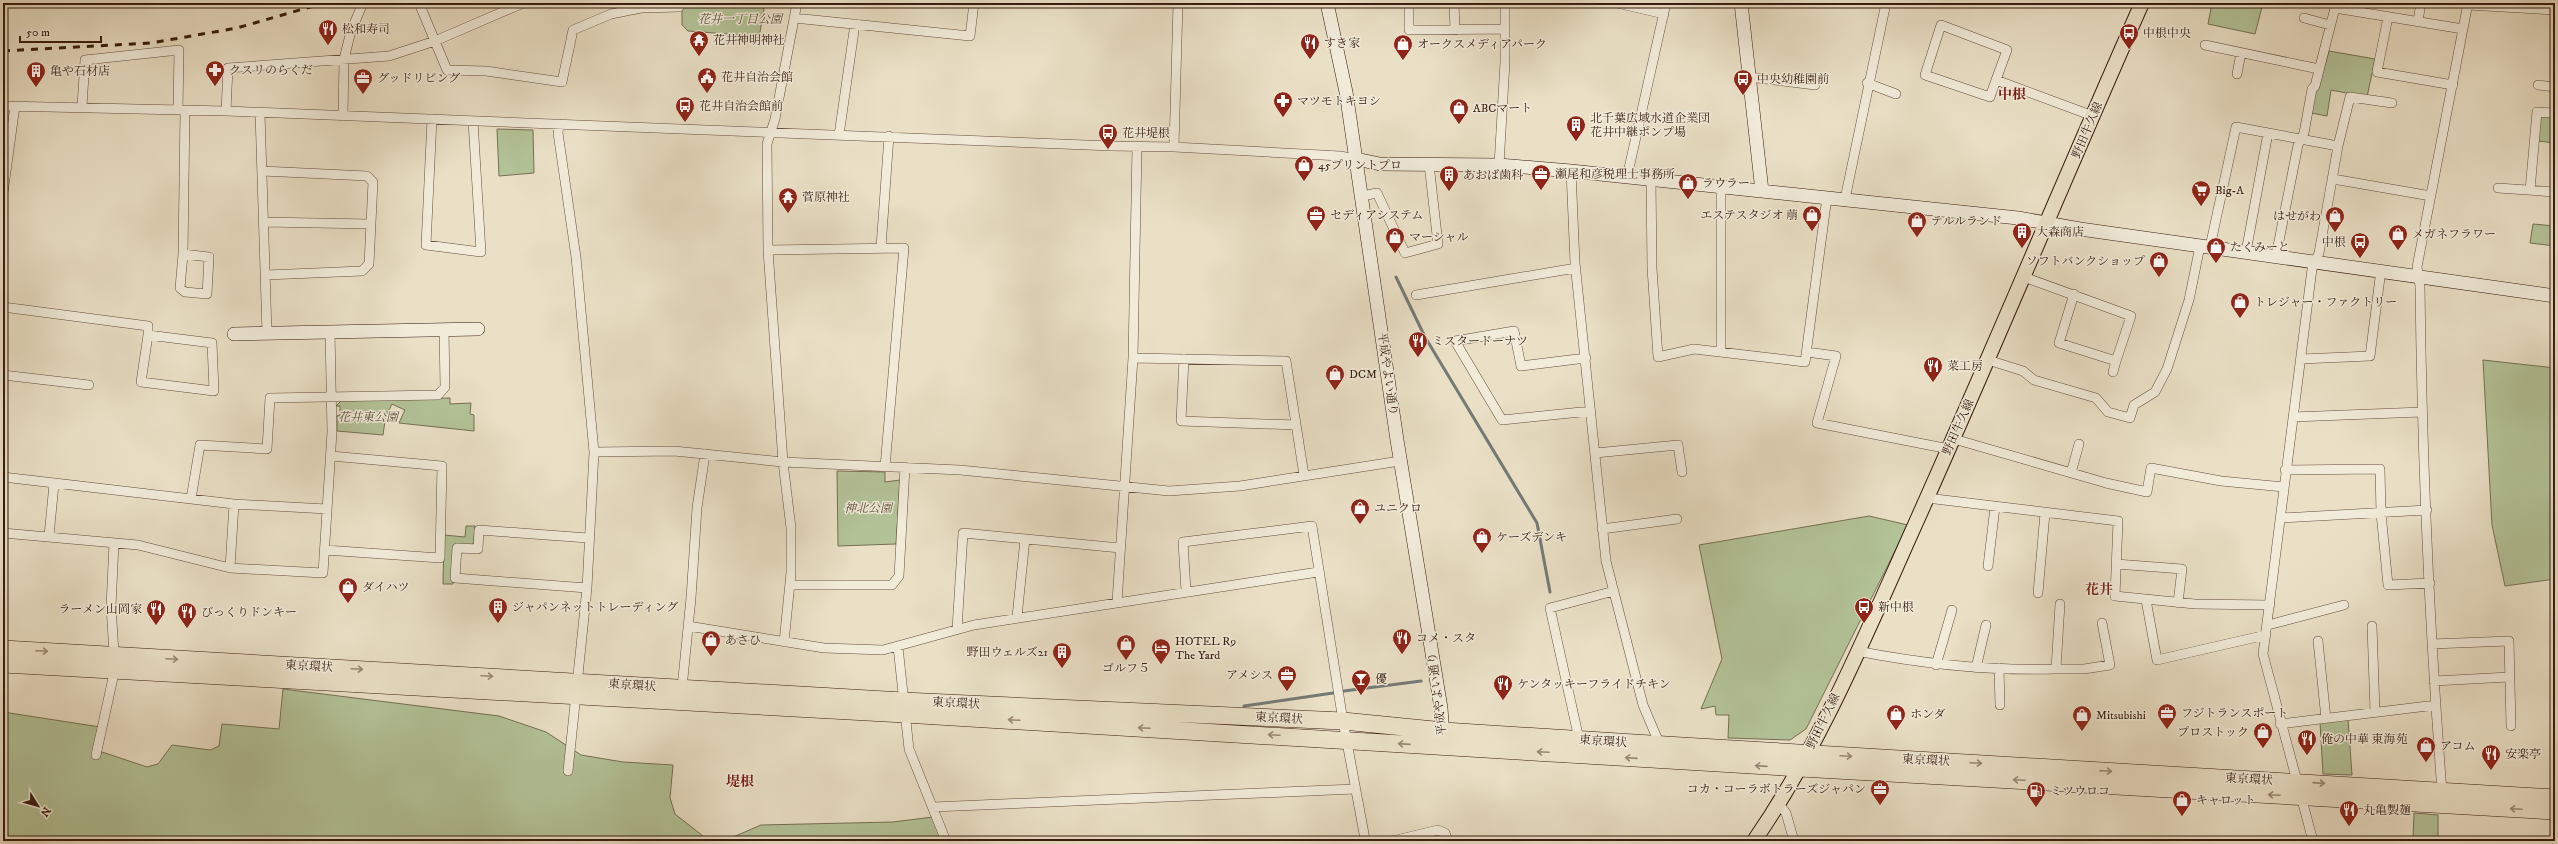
<svg xmlns="http://www.w3.org/2000/svg" width="2558" height="844" viewBox="0 0 2558 844" font-family="'IM FELL DW Pica','Noto Serif JP',serif">
	<style>
		.green { fill: #b3c398; stroke: #756f53 }
		.lines { fill: none; stroke-linecap: round; stroke-linejoin: round }
		.stream { stroke: #747a78; stroke-width: 3 }
		.street-casing { stroke: #644c3c; stroke-width: 10 }
		.secondary-casing { stroke: #371b0e; stroke-width: 14 }
		.primary-casing { stroke: #371b0e; stroke-width: 16 }
		.highway-casing { stroke: #371b0e; stroke-width: 18 }
		.street { stroke: #f1ebda; stroke-width: 9 }
		.secondary { stroke: #f1ebda; stroke-width: 13 }
		.primary { stroke: #eae0c6; stroke-width: 14 }
		.highway { stroke: #eae0c6; stroke-width: 17 }
		.rail { stroke: #371b0e; stroke-width: 3; stroke-dasharray: 7 7; stroke-linecap: butt }
		.oneway { stroke: #998773 }
		.labels { text-anchor: middle; stroke-width: 3; stroke-linejoin: round; paint-order: stroke }
		.park-label { font-size: 12px; font-style: italic; fill: #5c4d37; stroke: #f1ebda }
		.poi-label { font-size: 12px; fill: #371b0e; stroke: #f1ebda; text-anchor: start }
		.street-label { font-size: 12px; fill: #371b0e; stroke: #f1ebda }
		.quarter-label { font-size: 14px; font-weight: bold; fill: #7a1f14; stroke: #f1ebda }
	</style>
	<rect width="100%" height="100%" fill="#eae0c6"/>
	<filter id="stains"><feTurbulence type="fractalNoise" baseFrequency=".005" numOctaves="4"/><feColorMatrix values="0 0 0 0 .2 0 0 0 0 .09 0 0 0 0 .02 0 0 0 .5 -.17"/></filter>
	<radialGradient id="worn" r=".72"><stop offset=".6" stop-color="#630" stop-opacity="0"/><stop offset="1" stop-color="#630" stop-opacity=".3"/></radialGradient>
	<path class="green" d="M682 3H765L760 32 754 36 688 31 682 25Z
		M2212 3H2263L2255 34 2208 24Z
		M2329 51 2375 59 2367 97 2331 90 2327 116 2311 113 2315 89 2318 90Z
		M2543 115 2555 116V143L2538 141 2540 117Z
		M497 129 533 130 534 173 499 176Z
		M2533 224 2555 226V246L2530 243Z
		M2483 360 2555 368V579L2505 586 2492 525Z
		M450 398V404L471 403 470 414 474 415V431L399 423 405 410 392 404 385 418 394 422 385 421 383 435 337 431V416L340 415V406H336L341 401Z
		M837 471 885 472V482L900 480 896 544 838 546Z
		M1869 516 1908 525 1806 729 1790 740 1728 738 1729 715H1716L1715 706 1701 709 1722 659 1699 545Z
		M466 526H475L474 542 471 546 454 545 453 584H443L444 535 465 537Z
		M283 689 499 716 546 732 581 755 623 762 673 765 670 798 675 814 708 840 721 841H3V712L100 727 99 751 147 767 158 764 172 745 210 750 219 746 222 724 279 729Z
		M2348 719 2352 775 2323 774 2320 722Z
		M2414 813 2438 815V840L2413 839Z
		M933 817 942 841H724L761 825 893 822Z"/>
	<g class="lines">
		<path class="stream" d="M1396 277 1425 337 1537 523 1550 592
			M1344 691 1421 681
			M1244 706 1333 693"/>
		<g class="street-casing">
			<path id="street" d="M419 3 447 70 486 71 562 82 573 30 611 14 641 8 679 7V3
				M1409 3V30L1505 29
				M1454 3 1455 30
				M1617 3 1664 14
				M2468 5 2555 10
				M2388 17 2377 72 2453 85
				M794 18 970 36 974 3
				M2304 18 2330 25
				M2418 21 2421 3
				M2205 45 2319 69
				M2237 74 2241 53
				M1749 77 1815 85
				M1996 80 2007 50 1941 25 1925 75 1990 97 1996 80 2093 116
				M1867 83 1896 94
				M2538 85 2555 87
				M3 106 226 111 1112 146 1174 147 1340 156 1356 159
				M82 106 85 60 179 50 178 110
				M226 111 228 68 389 56 435 41 523 3
				M260 113 267 333
				M343 116 344 59 351 31 363 3
				M432 119 426 245 481 252 473 121
				M559 124 558 133 576 257 594 452 587 588 568 771
				M839 135 855 24
				M2338 146 2350 97 2392 103
				M1174 147 1178 3
				M1499 165 1505 62V3
				M262 171 367 176 373 182 369 264 362 271 266 275
				M1571 171 1575 263 1606 561 1643 705 1660 745
				M1627 177 1666 3
				M2333 179 2431 196
				M1651 180 1652 268 1658 357 1694 349 1805 362 1827 197
				M2498 188 2555 192
				M2530 190 2537 112 2555 113
				M3 193 15 106
				M1362 196 1377 193 1405 253 1438 244 1429 164
				M1845 199 1886 3
				M264 222 370 224
				M881 247 889 136
				M2210 247 2236 127 2338 146 2319 253 2312 269 2263 654 2313 841
				M768 250 904 248 885 467
				M2246 252 2268 133
				M183 254 209 257 207 294 185 292 180 288 183 254 185 110
				M2276 256 2298 145 2304 133 2312 89 2315 86 2335 8 2463 29
				M2024 277 2131 316 2116 361 2059 343 2074 294
				M1416 295 1576 268
				M3 307 148 326V335
				M148 335 212 343 214 391 141 382Z
				M1721 352V187
				M1807 352 1836 356 1817 423 1949 449
				M1133 358 1286 361 1304 475
				M1586 358 1521 366 1514 331 1455 341 1502 420 1591 411
				M1184 359 1181 421 1296 425
				M2301 359 2370 356 2381 270
				M1988 360 2023 371 2034 380 2096 398 2108 412 2130 418 2134 405 2155 392 2167 369 2189 300 2200 246
				M2113 372 2116 361
				M3 375 89 385
				M2293 417 2422 412
				M1954 439 2106 483 2147 492 2151 468 2221 481 2284 487
				M594 452 674 451 783 462 960 470 1169 491 1240 486 1400 461
				M1595 453 1678 445 1682 472
				M2285 470 2380 469 2381 513 2388 585 2430 583
				M2071 473 2079 444
				M3 477 234 504 327 509
				M1927 498 2118 521 2115 596 2195 604 2270 605
				M191 499 200 445 267 449 270 398 438 395 445 387 444 329
				M2280 518 2427 510
				M1602 529 1677 519
				M3 533 138 545 230 568 323 573 332 432 330 331
				M49 536 54 484
				M325 550 440 558 442 466 331 456
				M2116 564 2182 569 2178 603
				M1988 566 1995 507
				M230 568 234 504
				M791 585H892L899 576 905 467
				M587 588 455 578 457 548 478 549 479 530 588 538
				M1186 591 1183 542 1312 526 1343 721 1365 839 1367 841
				M2038 593 2045 513
				M2146 600 2157 660 2266 635
				M1117 602 1133 358 1137 147
				M1017 617 1025 539
				M2268 625 2344 605
				M688 626 824 648 883 650 974 625 1318 572
				M2372 626 2375 712
				M957 629 963 533 1120 548
				M2318 641 2326 719
				M784 642 791 573V528L783 462 768 250 767 144 775 119 797 3
				M2432 644 2509 641 2511 726
				M898 647 909 749 946 841
				M1857 651C1923 664 1988 671 2056 669L2060 604
				M1936 665 1952 610
				M1976 668 1986 625
				M1999 668 2000 705
				M2056 669H2084L2110 665 2102 623
				M2434 681 2509 677
				M682 688 691 598 697 508 705 454
				M2280 724 2436 705
				M1579 739 1550 608 1614 591
				M96 755 115 669 111 606 114 543
				M2442 791C2429 623 2422 455 2420 286L2417 267 2468 3
				M1779 804 1786 813 1794 841
				M933 807 1355 789
				M1392 841 1438 830 1445 833 1448 841"/>
		</g>
		<g class="secondary-casing">
			<path id="secondary" d="M1327 3 1346 92 1397 440 1441 708 1443 739
				M1741 3 1762 191
				M1356 159 1380 164 1499 165 1571 171 2018 218 2080 229 2555 296
				M234 334 478 329"/>
		</g>
		<g class="primary-casing">
			<path id="primary" d="M1754 841C1821 744 1866 634 1914 527 1992 353 2065 177 2142 3"/>
		</g>
		<g class="highway-casing">
			<path id="highway" d="M3 649 903 701 1343 721 1444 731 1682 746 2555 798
				M3 664 904 714 1800 768 2555 811"/>
		</g>
		<use href="#street" class="street"/>
		<use href="#secondary" class="secondary"/>
		<use href="#primary" class="primary"/>
		<use href="#highway" class="highway"/>
		<path class="rail" d="M3 51 151 43 237 28 324 3"/>
	</g>
	<defs><path id="oneway-shaft" d="M-6 0H5M1.5-3L5.5 0L1.5 3" fill="none" stroke-width="1.6" stroke-linecap="round" stroke-linejoin="round"/></defs>
	<g class="oneway">
		<use href="#oneway-shaft" transform="translate(42 651) rotate(3)"/>
		<use href="#oneway-shaft" transform="translate(172 659) rotate(3)"/>
		<use href="#oneway-shaft" transform="translate(357 669) rotate(3)"/>
		<use href="#oneway-shaft" transform="translate(487 676) rotate(3)"/>
		<use href="#oneway-shaft" transform="translate(1014 720) rotate(-177)"/>
		<use href="#oneway-shaft" transform="translate(1144 728) rotate(-177)"/>
		<use href="#oneway-shaft" transform="translate(1274 735) rotate(-177)"/>
		<use href="#oneway-shaft" transform="translate(1404 744) rotate(-176)"/>
		<use href="#oneway-shaft" transform="translate(1543 752) rotate(-177)"/>
		<use href="#oneway-shaft" transform="translate(1846 756) rotate(3)"/>
		<use href="#oneway-shaft" transform="translate(1631 758) rotate(-176)"/>
		<use href="#oneway-shaft" transform="translate(1976 763) rotate(3)"/>
		<use href="#oneway-shaft" transform="translate(1761 766) rotate(-176)"/>
		<use href="#oneway-shaft" transform="translate(2106 771) rotate(3)"/>
		<use href="#oneway-shaft" transform="translate(2019 780) rotate(-177)"/>
		<use href="#oneway-shaft" transform="translate(2319 783) rotate(4)"/>
		<use href="#oneway-shaft" transform="translate(2274 795) rotate(-177)"/>
		<use href="#oneway-shaft" transform="translate(2516 809) rotate(-177)"/>
	</g>
	<defs>
		<g id="restaurant-pin" transform="scale(1)"><path d="M0 17L-7.5 6A9.5 9.5 0 1 1 7.5 6Z" fill="#8f2418" stroke="#f1ebda"/><path d="M-5-6h1v4h1v-4h1v4h1v-4h1v5L-1.5 .5V6h-2V.5L-5-1ZM5-6V6H3V1.5H1.5Q1.5-4 5-6Z" fill="#fff"/></g>
		<g id="bus-pin" transform="scale(1)"><path d="M0 17L-7.5 6A9.5 9.5 0 1 1 7.5 6Z" fill="#8f2418" stroke="#f1ebda"/><path d="M-5-6H5V4H4V6H2V4H-2V6H-4V4H-5ZM-3.5-4V0h7V-4ZM-3.5 1.2v1.5H-2V1.2ZM2 1.2v1.5H3.5V1.2Z" fill="#fff"/></g>
		<g id="temple-pin" transform="scale(1)"><path d="M0 17L-7.5 6A9.5 9.5 0 1 1 7.5 6Z" fill="#8f2418" stroke="#f1ebda"/><path d="M0-6L5-2H3V0L6.5 2.5H4V6H1.5V3h-3V6H-4V2.5H-6.5L-3 0V-2H-5Z" fill="#fff"/></g>
		<g id="shop-pin" transform="scale(1)"><path d="M0 17L-7.5 6A9.5 9.5 0 1 1 7.5 6Z" fill="#8f2418" stroke="#f1ebda"/><path d="M-5-2.5h2.3a2.7 3.5 0 0 1 5.4 0H5L5.5 6h-11ZM-1.5-2.5h3a1.5 2.3 0 0 0-3 0Z" fill="#fff"/></g>
		<g id="pharmacy-pin" transform="scale(1)"><path d="M0 17L-7.5 6A9.5 9.5 0 1 1 7.5 6Z" fill="#8f2418" stroke="#f1ebda"/><path d="M-2-6h4v4h4v4h-4v4h-4v-4h-4v-4h4Z" fill="#fff"/></g>
		<g id="building-pin" transform="scale(1)"><path d="M0 17L-7.5 6A9.5 9.5 0 1 1 7.5 6Z" fill="#8f2418" stroke="#f1ebda"/><path d="M-4-6H4V6H1V3H-1V6H-4ZM-2.5-4.3h1.7v1.8h-1.7ZM.8-4.3h1.7v1.8H.8ZM-2.5-1h1.7V.8h-1.7ZM.8-1h1.7V.8H.8Z" fill="#fff"/></g>
		<g id="civic-pin" transform="scale(1)"><path d="M0 17L-7.5 6A9.5 9.5 0 1 1 7.5 6Z" fill="#8f2418" stroke="#f1ebda"/><path d="M-.6-6.5H3V-4.5H.6V-3L4-1V1h2V6H-6V1h2V-1L-.6-3ZM-1.2 2.5V6h2.4V2.5Z" fill="#fff"/></g>
		<g id="office-pin" transform="scale(1)"><path d="M0 17L-7.5 6A9.5 9.5 0 1 1 7.5 6Z" fill="#8f2418" stroke="#f1ebda"/><path d="M-6-3h4V-5.5h4V-3h4V5H-6ZM-1-4.5V-3h2v-1.5ZM-6 0V1H6V0Z" fill="#fff"/></g>
		<g id="supermarket-pin" transform="scale(1)"><path d="M0 17L-7.5 6A9.5 9.5 0 1 1 7.5 6Z" fill="#8f2418" stroke="#f1ebda"/><path d="M-6-5.5h2.5l.6 2H6L4.5 2H-2.5L-4.4-4H-6ZM-1.5 3.2a1.3 1.3 0 1 0 .1 0ZM3 3.2a1.3 1.3 0 1 0 .1 0Z" fill="#fff"/></g>
		<g id="hotel-pin" transform="scale(1)"><path d="M0 17L-7.5 6A9.5 9.5 0 1 1 7.5 6Z" fill="#8f2418" stroke="#f1ebda"/><path d="M-6-4.5h1.5V1H6V5H4.5V3h-9V5H-6ZM-4 0a1.8 1.8 0 1 1 3.6 0ZM.5 0V-2.5h3Q6-2.5 6 0Z" fill="#fff"/></g>
		<g id="bar-pin" transform="scale(1)"><path d="M0 17L-7.5 6A9.5 9.5 0 1 1 7.5 6Z" fill="#8f2418" stroke="#f1ebda"/><path d="M-6-5H6L.8 .8V4.5H3.5V6h-7V4.5H-.8V.8Z" fill="#fff"/></g>
		<g id="fuel-pin" transform="scale(1)"><path d="M0 17L-7.5 6A9.5 9.5 0 1 1 7.5 6Z" fill="#8f2418" stroke="#f1ebda"/><path d="M-5.5-6h7V0h2V4h1.3V-2.5L3-4.5l.8-.8L6-3V5H2.5V1h-1V6h-7ZM-4.2-4.7v3.2H.2V-4.7Z" fill="#fff"/></g>
	</defs>
	<g fill-rule="evenodd">
		<use href="#restaurant-pin" x="328" y="29"/>
		<use href="#bus-pin" x="2129" y="33"/>
		<use href="#temple-pin" x="699" y="40"/>
		<use href="#restaurant-pin" x="1310" y="43"/>
		<use href="#shop-pin" x="1403" y="44"/>
		<use href="#pharmacy-pin" x="215" y="70"/>
		<use href="#building-pin" x="36" y="71"/>
		<use href="#civic-pin" x="707" y="77"/>
		<use href="#office-pin" x="363" y="78"/>
		<use href="#bus-pin" x="1743" y="79"/>
		<use href="#pharmacy-pin" x="1283" y="101"/>
		<use href="#bus-pin" x="685" y="106"/>
		<use href="#shop-pin" x="1459" y="108"/>
		<use href="#building-pin" x="1576" y="125"/>
		<use href="#bus-pin" x="1108" y="133"/>
		<use href="#shop-pin" x="1304" y="165"/>
		<use href="#office-pin" x="1541" y="174"/>
		<use href="#building-pin" x="1449" y="175"/>
		<use href="#shop-pin" x="1688" y="183"/>
		<use href="#supermarket-pin" x="2201" y="190"/>
		<use href="#temple-pin" x="788" y="197"/>
		<use href="#office-pin" x="1316" y="215"/>
		<use href="#shop-pin" x="1812" y="215"/>
		<use href="#shop-pin" x="2335" y="216"/>
		<use href="#shop-pin" x="1917" y="221"/>
		<use href="#building-pin" x="2022" y="232"/>
		<use href="#shop-pin" x="2398" y="234"/>
		<use href="#shop-pin" x="1395" y="237"/>
		<use href="#bus-pin" x="2360" y="242"/>
		<use href="#shop-pin" x="2216" y="247"/>
		<use href="#shop-pin" x="2159" y="261"/>
		<use href="#shop-pin" x="2240" y="302"/>
		<use href="#restaurant-pin" x="1418" y="341"/>
		<use href="#restaurant-pin" x="1933" y="366"/>
		<use href="#shop-pin" x="1335" y="374"/>
		<use href="#shop-pin" x="1360" y="508"/>
		<use href="#shop-pin" x="1482" y="537"/>
		<use href="#shop-pin" x="348" y="587"/>
		<use href="#building-pin" x="498" y="607"/>
		<use href="#bus-pin" x="1864" y="607"/>
		<use href="#restaurant-pin" x="156" y="609"/>
		<use href="#restaurant-pin" x="187" y="612"/>
		<use href="#restaurant-pin" x="1402" y="638"/>
		<use href="#shop-pin" x="711" y="640"/>
		<use href="#shop-pin" x="1126" y="644"/>
		<use href="#hotel-pin" x="1161" y="648"/>
		<use href="#building-pin" x="1062" y="652"/>
		<use href="#office-pin" x="1287" y="675"/>
		<use href="#bar-pin" x="1361" y="679"/>
		<use href="#restaurant-pin" x="1503" y="684"/>
		<use href="#office-pin" x="2167" y="713"/>
		<use href="#shop-pin" x="1896" y="714"/>
		<use href="#shop-pin" x="2082" y="715"/>
		<use href="#shop-pin" x="2263" y="732"/>
		<use href="#restaurant-pin" x="2307" y="739"/>
		<use href="#shop-pin" x="2426" y="746"/>
		<use href="#restaurant-pin" x="2491" y="754"/>
		<use href="#office-pin" x="1880" y="789"/>
		<use href="#fuel-pin" x="2036" y="791"/>
		<use href="#shop-pin" x="2182" y="800"/>
		<use href="#restaurant-pin" x="2349" y="810"/>
	</g>
	<g class="labels">
		<g class="park-label">
			<text x="740" y="23">花井一丁目公園</text>
			<text x="368" y="421">花井東公園</text>
			<text x="868" y="512">神北公園</text>
		</g>
		<g class="poi-label">
			<text x="342" y="33">松和寿司</text>
			<text x="2143" y="37">中根中央</text>
			<text x="713" y="44">花井神明神社</text>
			<text x="1324" y="47">すき家</text>
			<text x="1417" y="48">オークスメディアパーク</text>
			<text x="229" y="74">クスリのらくだ</text>
			<text x="50" y="75">亀や石材店</text>
			<text x="721" y="81">花井自治会館</text>
			<text x="377" y="82">グッドリビング</text>
			<text x="1757" y="83">中央幼稚園前</text>
			<text x="1297" y="105">マツモトキヨシ</text>
			<text x="699" y="110">花井自治会館前</text>
			<text x="1473" y="112">ABCマート</text>
			<text x="1590" y="122">北千葉広域水道企業団<tspan x="1590" dy="14">花井中継ポンプ場</tspan></text>
			<text x="1122" y="137">花井堤根</text>
			<text x="1318" y="169">45プリントプロ</text>
			<text x="1555" y="178">瀬尾和彦税理士事務所</text>
			<text x="1463" y="179">あおば歯科</text>
			<text x="1702" y="187">ラウラー</text>
			<text x="2215" y="194">Big-A</text>
			<text x="802" y="201">菅原神社</text>
			<text x="1330" y="219">セディアシステム</text>
			<text x="1798" y="219" text-anchor="end">エステスタジオ 萠</text>
			<text x="2321" y="220" text-anchor="end">はせがわ</text>
			<text x="1931" y="225">テルルランド</text>
			<text x="2036" y="236">大森商店</text>
			<text x="2412" y="238">メガネフラワー</text>
			<text x="1409" y="241">マーシャル</text>
			<text x="2346" y="246" text-anchor="end">中根</text>
			<text x="2230" y="251">たくみーと</text>
			<text x="2145" y="265" text-anchor="end">ソフトバンクショップ</text>
			<text x="2254" y="306">トレジャー・ファクトリー</text>
			<text x="1432" y="345">ミスタードーナツ</text>
			<text x="1947" y="370">菜工房</text>
			<text x="1349" y="378">DCM</text>
			<text x="1374" y="512">ユニクロ</text>
			<text x="1496" y="541">ケーズデンキ</text>
			<text x="362" y="591">ダイハツ</text>
			<text x="512" y="611">ジャパンネットトレーディング</text>
			<text x="1878" y="611">新中根</text>
			<text x="142" y="613" text-anchor="end">ラーメン山岡家</text>
			<text x="201" y="616">びっくりドンキー</text>
			<text x="1416" y="642">コメ・スタ</text>
			<text x="725" y="644">あさひ</text>
			<text x="1175" y="645">HOTEL R9<tspan x="1175" dy="14">The Yard</tspan></text>
			<text x="1048" y="656" text-anchor="end">野田ウェルズ21</text>
			<text x="1126" y="672" text-anchor="middle">ゴルフ５</text>
			<text x="1273" y="679" text-anchor="end">アメシス</text>
			<text x="1375" y="683">優</text>
			<text x="1517" y="688">ケンタッキーフライドチキン</text>
			<text x="2181" y="717">フジトランスポート</text>
			<text x="1910" y="718">ホンダ</text>
			<text x="2096" y="719">Mitsubishi</text>
			<text x="2249" y="736" text-anchor="end">プロストック</text>
			<text x="2321" y="743">俺の中華 東海苑</text>
			<text x="2440" y="750">アコム</text>
			<text x="2505" y="758">安楽亭</text>
			<text x="1866" y="793" text-anchor="end">コカ・コーラボトラーズジャパン</text>
			<text x="2050" y="795">ミツウロコ</text>
			<text x="2196" y="804">キャロット</text>
			<text x="2363" y="814">丸亀製麺</text>
		</g>
		<g class="street-label">
			<text transform="translate(2087 130) rotate(-67)" y="4">野田牛久線</text>
			<text transform="translate(1388 374) rotate(82)" y="4">平成やよい通り</text>
			<text transform="translate(1958 427) rotate(-66)" y="4">野田牛久線</text>
			<text transform="translate(309 666) rotate(3)" y="4">東京環状</text>
			<text transform="translate(632 685) rotate(4)" y="4">東京環状</text>
			<text transform="translate(1437 694) rotate(-97)" y="4">平成やよい通り</text>
			<text transform="translate(956 703) rotate(3)" y="4">東京環状</text>
			<text transform="translate(1279 718) rotate(3)" y="4">東京環状</text>
			<text transform="translate(1823 721) rotate(-64)" y="4">野田牛久線</text>
			<text transform="translate(1603 741) rotate(4)" y="4">東京環状</text>
			<text transform="translate(1926 760) rotate(3)" y="4">東京環状</text>
			<text transform="translate(2249 779) rotate(3)" y="4">東京環状</text>
		</g>
		<g class="quarter-label">
			<text x="2012" y="99">中根</text>
			<text x="2099" y="594">花井</text>
			<text x="740" y="786">堤根</text>
		</g>
	</g>
	<rect width="2558" height="844" fill="none" stroke="#eae0c6" stroke-width="16"/>
	<rect x="4" y="4" width="2550" height="836" fill="none" stroke="#371b0e" stroke-width="2"/>
	<rect x="8" y="8" width="2542" height="828" fill="none" stroke="#371b0e"/>
	<g transform="translate(38 806) rotate(127)" stroke="#f1ebda" stroke-width="3" paint-order="stroke">
	<path d="M0-3L7 15L0 10L-7 15Z" fill="#371b0e"/>
	<text y="-6" font-size="11" font-weight="bold" text-anchor="middle" fill="#371b0e">N</text>
	</g>
	<path d="M20 36v6h81v-6" fill="none" stroke="#371b0e" stroke-width="2"/>
	<text x="26" y="36" font-size="12" fill="#371b0e" stroke="#f1ebda" stroke-width="3" paint-order="stroke">50 m</text>
	<rect width="100%" height="100%" filter="url(#stains)"/>
	<rect width="100%" height="100%" fill="url(#worn)"/>
</svg>
